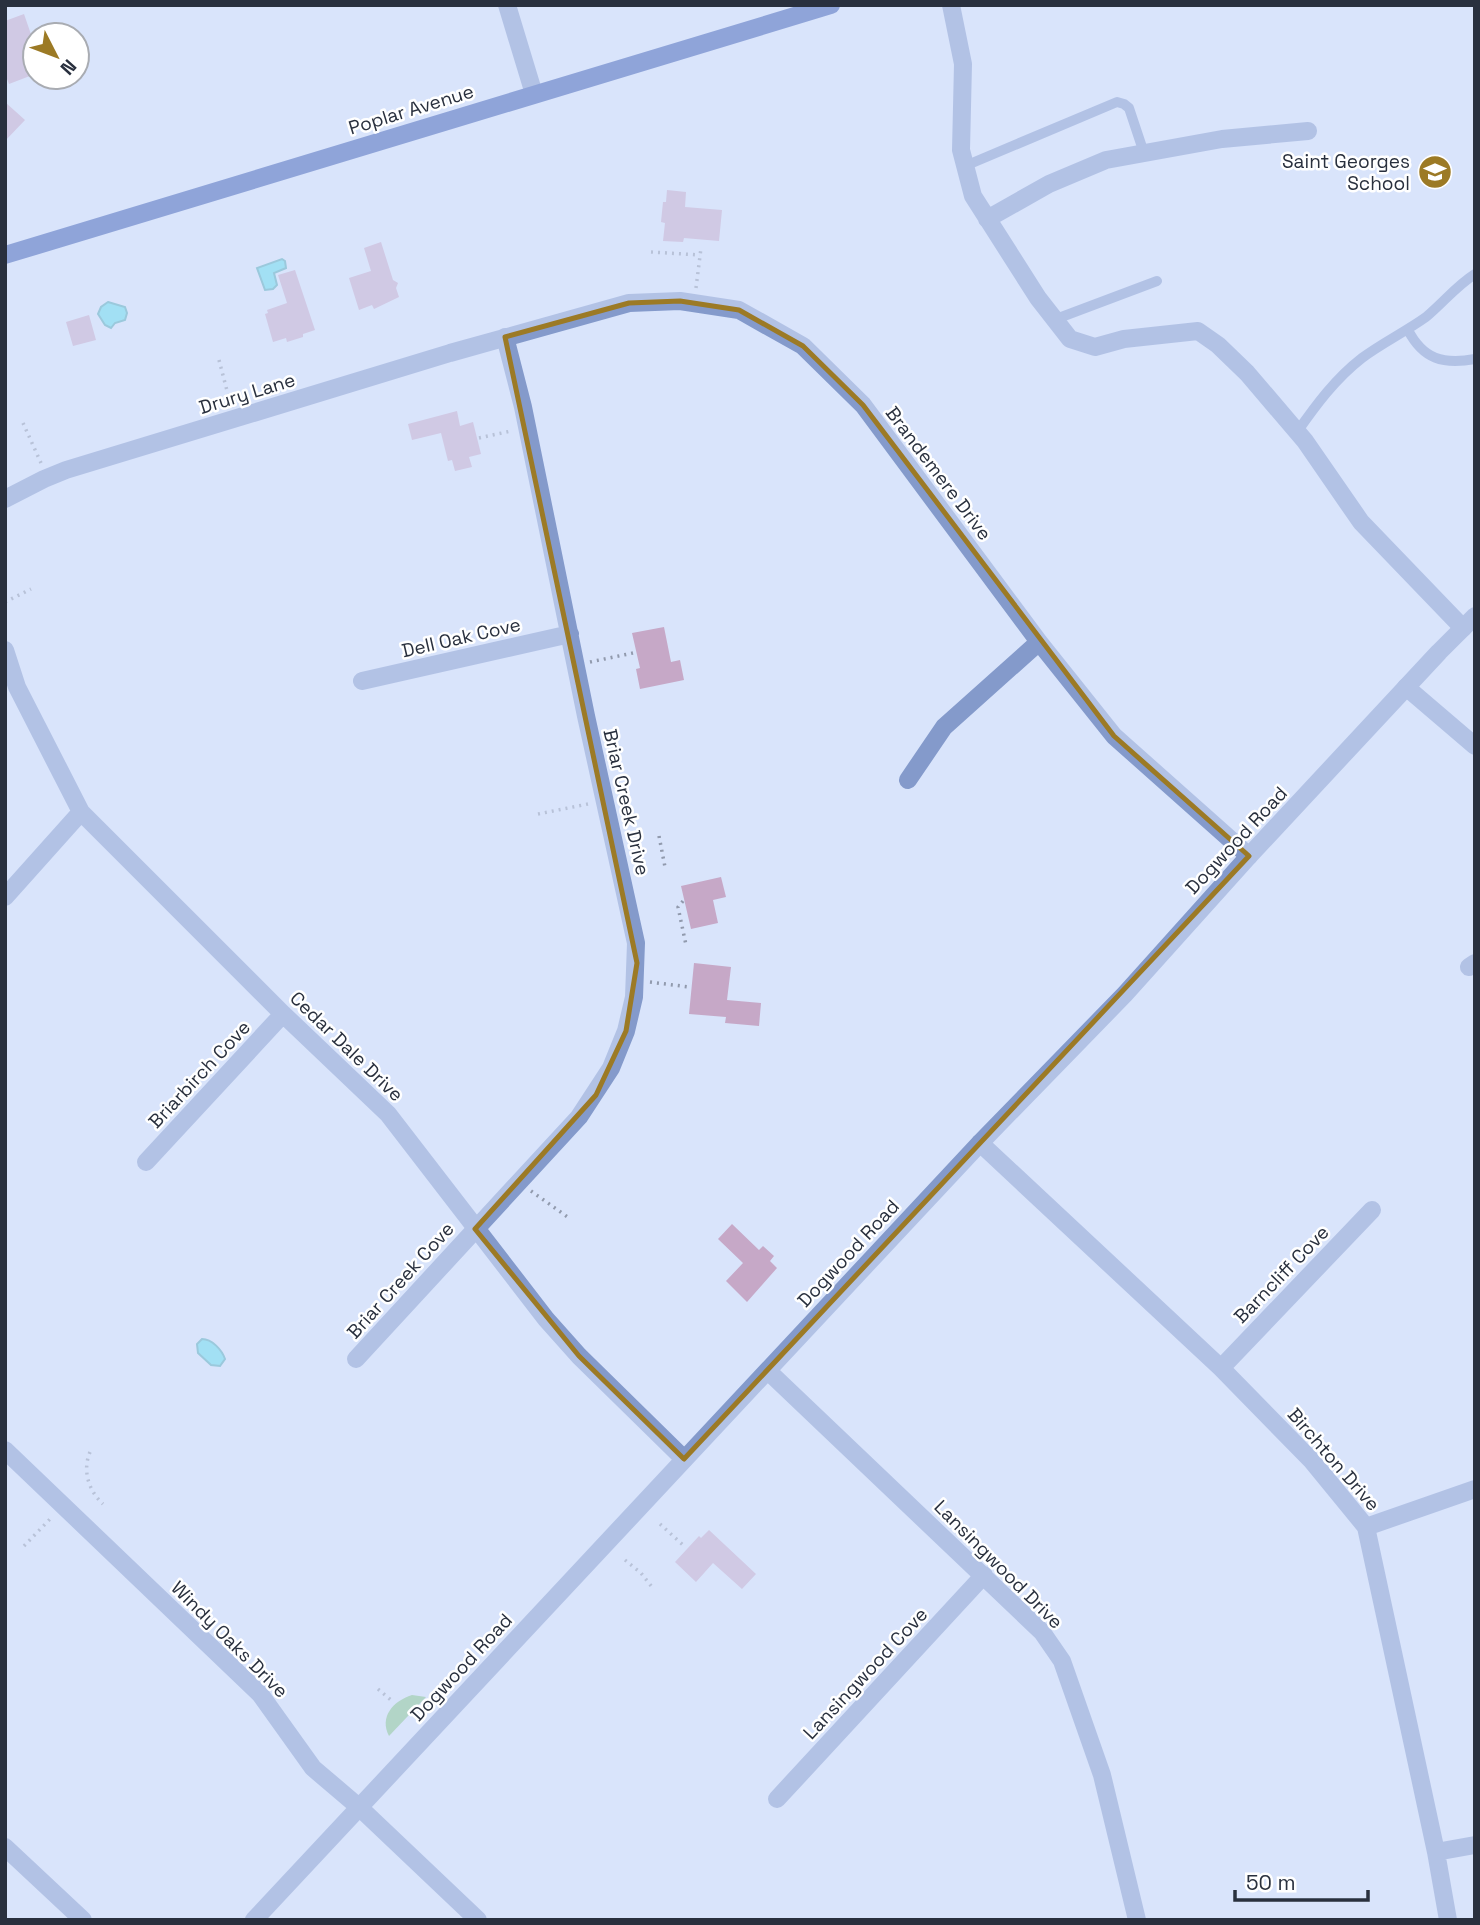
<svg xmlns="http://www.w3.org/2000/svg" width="1480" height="1925" viewBox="0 0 1480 1925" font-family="'Space Grotesk',sans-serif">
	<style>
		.green { fill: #83c387 }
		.water { fill: #60dbea; stroke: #50a8b6; stroke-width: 2 }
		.building { fill: #c6a8c7 }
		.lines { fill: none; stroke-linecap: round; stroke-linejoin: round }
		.path { stroke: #919aad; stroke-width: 3.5; stroke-dasharray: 2 5; stroke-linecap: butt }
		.service { stroke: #849acb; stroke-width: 10 }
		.minor { stroke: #849acb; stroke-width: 18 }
		.tertiary { stroke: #849acb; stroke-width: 18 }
		.primary { stroke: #3758af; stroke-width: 18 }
		.marked { fill: none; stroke: #9c7a25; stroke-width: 5; stroke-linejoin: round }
		.labels { text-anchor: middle; stroke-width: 5; stroke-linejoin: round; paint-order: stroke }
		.street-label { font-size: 19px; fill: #29303e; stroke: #fff }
		.poi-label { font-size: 19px; fill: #29303e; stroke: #fff; text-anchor: end }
	</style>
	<rect width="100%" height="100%" fill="#d9e4fb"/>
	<path class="green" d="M412 1695 426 1697 389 1736C379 1717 393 1701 412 1695Z"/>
	<path class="water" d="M282 259 285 261 286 268 274 273 277 285 273 289 265 290 257 268Z
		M108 302 125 307 127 313 125 320 115 323 111 328 105 325 98 314 101 307Z
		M202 1339C212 1339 222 1350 225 1359L220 1366 211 1365 198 1353 197 1344Z"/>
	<path class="building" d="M24 14 35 46V74L9 84 5 74V21Z
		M5 102 25 120 5 141Z
		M667 190 686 192 685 207 722 210 719 241 684 238 683 242 663 241 665 223 661 222 663 202H666Z
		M381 242 393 280 398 283 396 288 399 297 374 309 372 305 359 310 349 278 371 271 364 248Z
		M295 270 315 330 303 334V337L287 342 286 338 273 342 265 314 268 313 267 310 287 303 278 275Z
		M89 315 96 340 73 346 66 322Z
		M457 411 460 426 473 422 481 454 469 457 472 467 455 471 452 460 448 461 441 433 412 440 408 424Z
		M664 627 671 662 680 660 684 680 640 689 636 669 640 668 632 633Z
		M721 877 726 897 713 900 718 923 691 929 681 886Z
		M694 963 731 967 727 1000 761 1003 759 1026 725 1023 726 1017 689 1014Z
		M732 1224 759 1250 763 1246 774 1256 770 1261 777 1268 747 1302 726 1281 743 1263 718 1239Z
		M709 1530 756 1574 742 1589 713 1563 696 1582 675 1562 699 1536 701 1538Z"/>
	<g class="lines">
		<path class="path" d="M651 252 700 255
			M696 288 701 248
			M219 360 230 402
			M23 423 41 463
			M479 438 511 431
			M5 602 31 589
			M590 662 633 653
			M538 814 588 804
			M659 836 665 867
			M683 901 678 907 686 945
			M650 982 689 987
			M531 1191 569 1218
			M90 1452C82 1471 89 1491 103 1504
			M660 1524 683 1545
			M24 1546 52 1517
			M625 1560 641 1573 652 1587
			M378 1689 391 1700"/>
		<path class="service" d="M965 166 1117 102 1124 104 1129 108 1144 153
			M1056 319 1157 281
			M1408 330C1423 359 1443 365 1475 359
			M1297 432C1316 405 1335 379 1362 358 1382 343 1405 332 1426 317 1443 303 1456 286 1475 274"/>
		<path class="minor" d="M951 5 963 64 961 150 973 196 1038 298 1070 339 1095 347 1124 339 1198 331 1218 345 1247 373 1305 441 1361 522 1463 628
			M987 219 1049 184 1106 160 1222 139 1308 131
			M5 499 44 479 66 470 450 353 629 303 680 301 739 310 803 346 863 405 1039 642 1114 736 1249 856
			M5 650 17 687 81 812 283 1014 388 1114 546 1319 579 1356 684 1459
			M362 681 570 634
			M1406 687 1475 746
			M908 780 944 727 1039 642
			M5 897 81 812
			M1469 967 1475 963
			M980 1143 1221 1368 1312 1461 1366 1527 1436 1852 1448 1920
			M146 1162 283 1014
			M356 1359 579 1117 611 1068 626 1031 634 997 636 943 586 716 523 407 505 337
			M1221 1368 1372 1210
			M768 1371 1042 1632 1062 1661 1102 1775 1137 1920
			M5 1450 260 1694 313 1768 360 1808 478 1920
			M1366 1527 1475 1489
			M777 1799 984 1575
			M5 1847 83 1920
			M1436 1852 1475 1845"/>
		<path class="tertiary" d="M507 5 534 94
			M254 1920 980 1143 1125 994 1249 856 1439 652 1475 616"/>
		<path class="primary" d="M5 255 831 5"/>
	</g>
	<path d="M0 0H1480V1925H0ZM680 301 739 310 803 346 863 405 1114 736 1249 856 684 1459 579 1356 475 1229 596 1095 626 1031 637 963 505 337 629 303Z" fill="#d9e4fb" fill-opacity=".55" fill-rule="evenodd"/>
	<path class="marked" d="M680 301 739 310 803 346 863 405 1114 736 1249 856 684 1459 579 1356 475 1229 596 1095 626 1031 637 963 505 337 629 303Z"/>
	<defs>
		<g id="school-disc" transform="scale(1.75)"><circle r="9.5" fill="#9c7a25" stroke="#fff"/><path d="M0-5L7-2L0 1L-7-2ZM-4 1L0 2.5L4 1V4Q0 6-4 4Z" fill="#fff"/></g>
	</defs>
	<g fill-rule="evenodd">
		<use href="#school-disc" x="1435" y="172"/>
	</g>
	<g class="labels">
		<g class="street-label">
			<text transform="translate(411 109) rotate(-17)" y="7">Poplar Avenue</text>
			<text transform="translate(247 393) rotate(-17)" y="7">Drury Lane</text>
			<text transform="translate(939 473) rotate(53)" y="7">Brandemere Drive</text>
			<text transform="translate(461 637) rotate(-13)" y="7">Dell Oak Cove</text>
			<text transform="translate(627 802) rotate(77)" y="7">Briar Creek Drive</text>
			<text transform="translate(1236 840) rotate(-47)" y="7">Dogwood Road</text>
			<text transform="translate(347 1046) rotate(44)" y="7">Cedar Dale Drive</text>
			<text transform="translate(199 1074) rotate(-47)" y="7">Briarbirch Cove</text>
			<text transform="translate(848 1253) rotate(-47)" y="7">Dogwood Road</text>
			<text transform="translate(1281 1274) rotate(-46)" y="7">Barncliff Cove</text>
			<text transform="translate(400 1280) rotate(-48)" y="7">Briar Creek Cove</text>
			<text transform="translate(1334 1459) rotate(49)" y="7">Birchton Drive</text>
			<text transform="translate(999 1564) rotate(45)" y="7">Lansingwood Drive</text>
			<text transform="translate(230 1639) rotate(45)" y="7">Windy Oaks Drive</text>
			<text transform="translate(461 1667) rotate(-47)" y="7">Dogwood Road</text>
			<text transform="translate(865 1673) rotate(-47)" y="7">Lansingwood Cove</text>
		</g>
		<g class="poi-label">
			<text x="1410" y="168">Saint Georges<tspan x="1410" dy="22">School</tspan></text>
		</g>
	</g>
	<rect width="1480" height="1925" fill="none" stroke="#29303e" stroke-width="14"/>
	<g transform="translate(56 56) rotate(132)"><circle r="33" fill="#ffffff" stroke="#a9acb2" stroke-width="2"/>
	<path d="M0-5L12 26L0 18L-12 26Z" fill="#9c7a25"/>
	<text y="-10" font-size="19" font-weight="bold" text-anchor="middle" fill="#29303e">N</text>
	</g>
	<path d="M1235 1890v10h133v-10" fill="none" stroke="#29303e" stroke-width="3.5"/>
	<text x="1246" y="1890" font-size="21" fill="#29303e" stroke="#ffffff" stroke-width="5" paint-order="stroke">50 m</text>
</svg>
